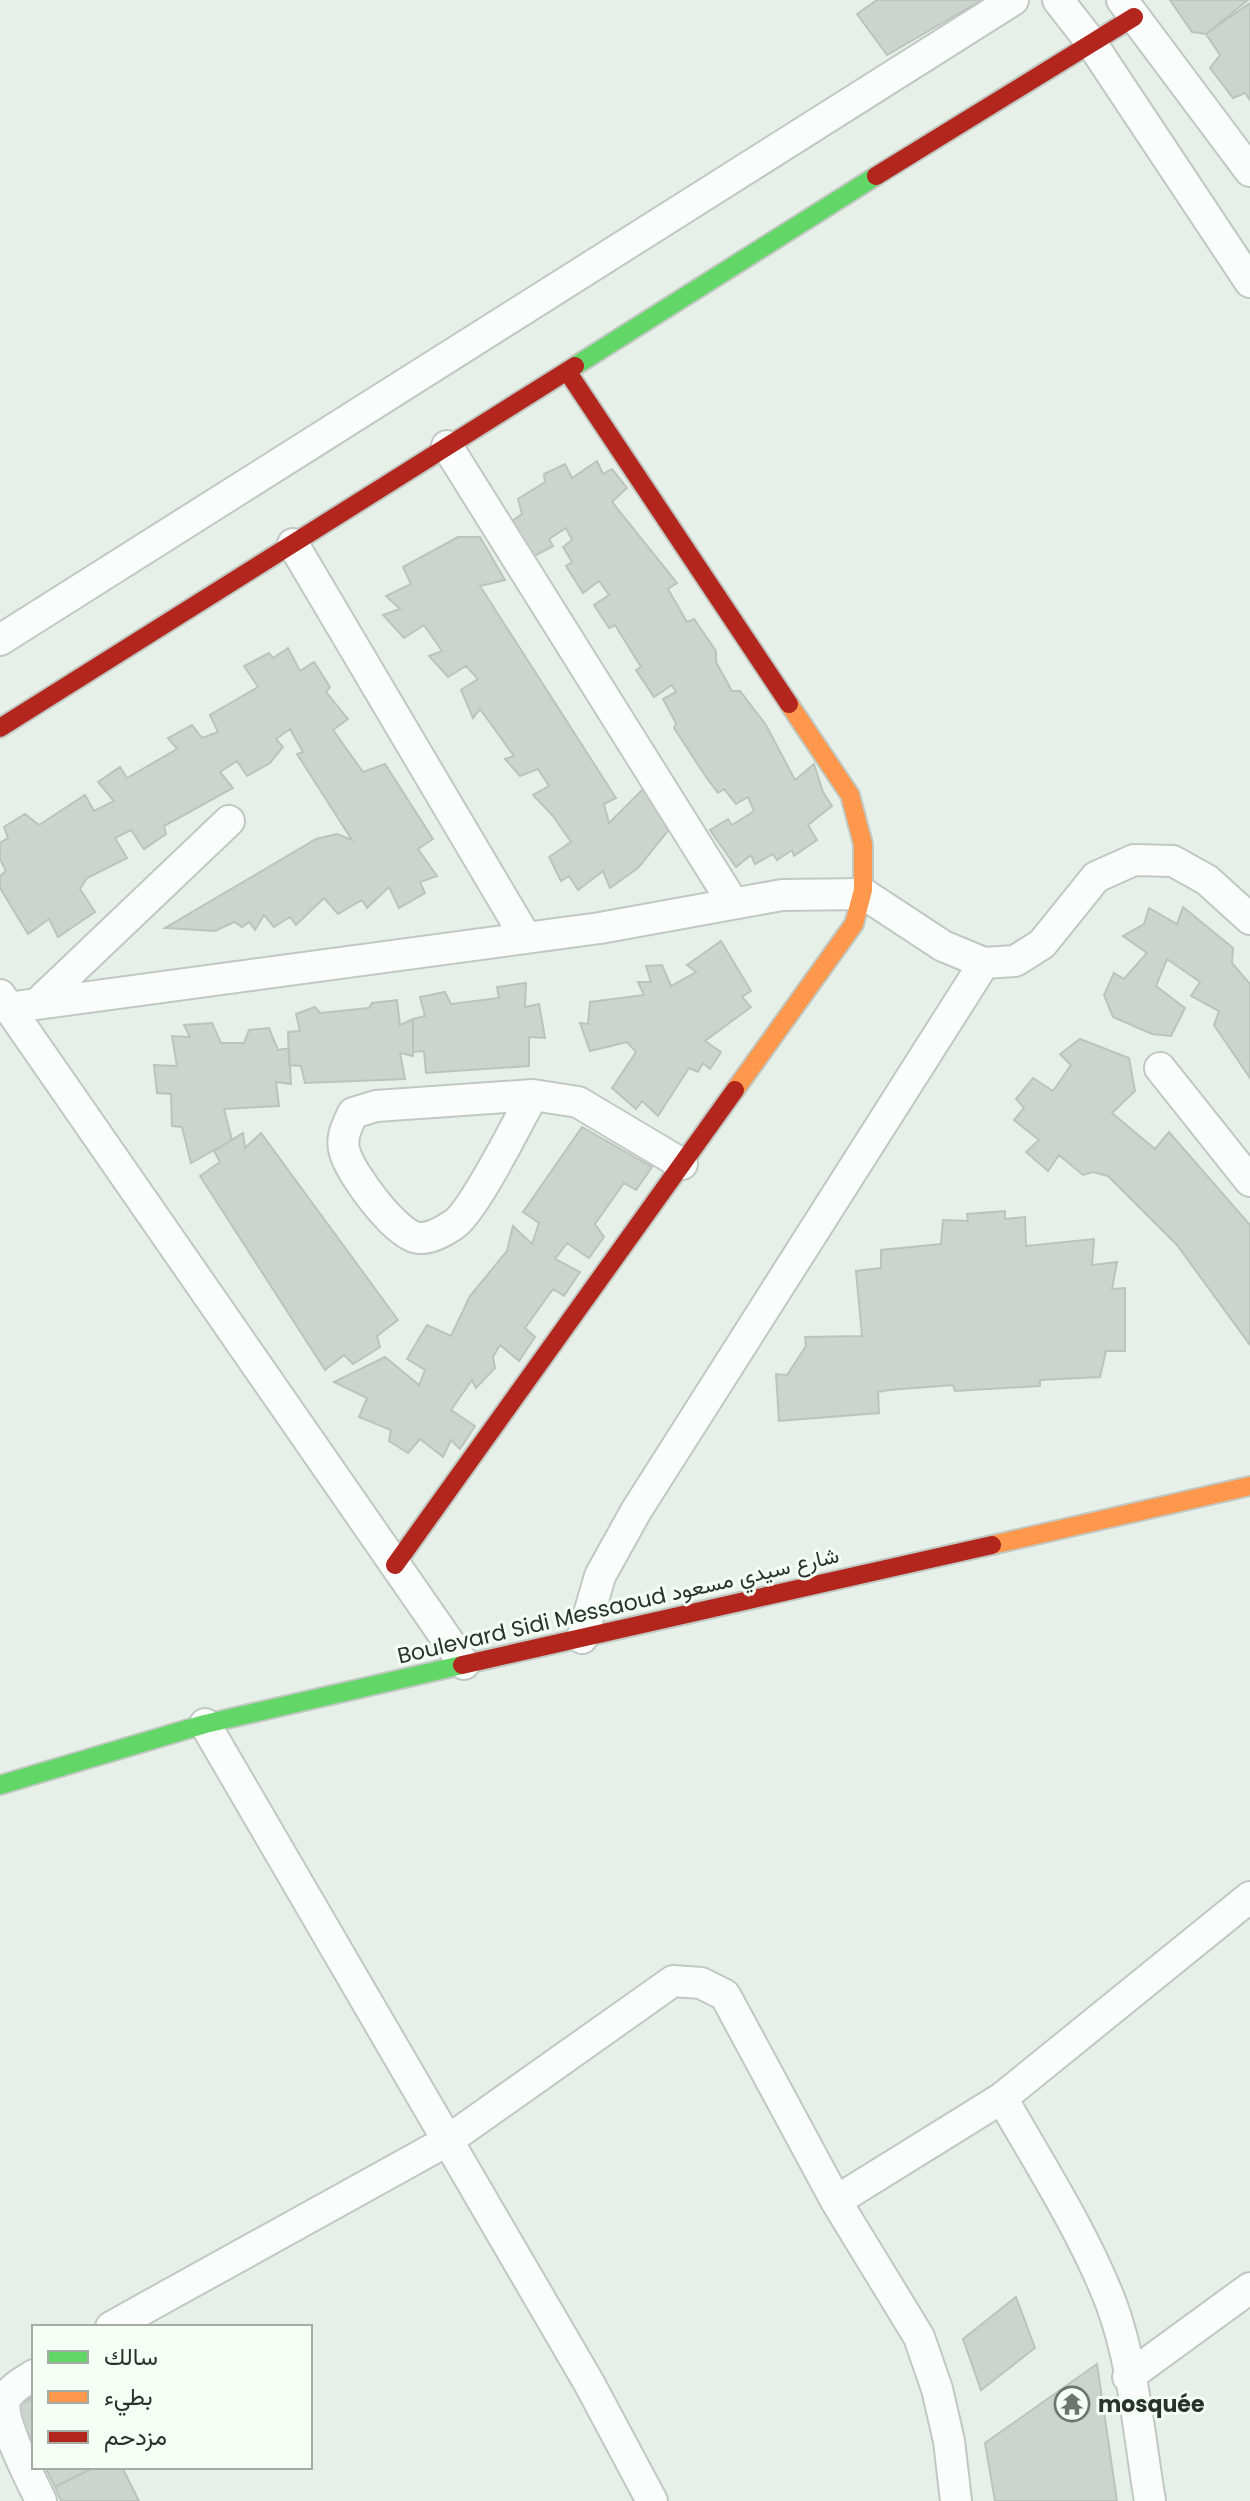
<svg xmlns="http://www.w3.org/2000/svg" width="1250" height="2501" viewBox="0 0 1250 2501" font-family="Poppins,Vazirmatn,sans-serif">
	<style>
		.building { fill: #cdd4cf; stroke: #bcc3bd; stroke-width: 2 }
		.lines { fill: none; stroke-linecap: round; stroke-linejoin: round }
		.street-casing { stroke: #c1c8c2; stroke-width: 34 }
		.fast-casing { stroke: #c1c8c2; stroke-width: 22 }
		.slow-casing { stroke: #c1c8c2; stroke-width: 22 }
		.jam-casing { stroke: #c1c8c2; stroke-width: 22 }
		.street { stroke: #fbfdfc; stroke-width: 30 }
		.fast { stroke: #63d668; stroke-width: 18 }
		.slow { stroke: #ff974d; stroke-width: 18 }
		.jam { stroke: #b3261e; stroke-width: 18 }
		.labels { text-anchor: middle; stroke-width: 6; stroke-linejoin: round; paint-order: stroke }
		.street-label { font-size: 22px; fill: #2b312c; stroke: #f4fef5 }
		.poi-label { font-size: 22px; font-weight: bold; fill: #2b312c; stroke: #f4fef5; text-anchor: start }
	</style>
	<rect width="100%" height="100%" fill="#e6f0e8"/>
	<path class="building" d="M877 0H982L887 55 857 14Z
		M1170 0H1248L1206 34 1192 32Z
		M1250 3V100L1245 93 1233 98 1210 68 1220 55 1206 34Z
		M597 461 603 474 612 469 627 488 612 502 677 583 668 589 687 622 694 619 716 651V662L732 691H740L766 725 795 780 814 764 823 792 832 806 808 825 817 840 794 856 792 850 777 860 773 854 755 864 751 855 736 867 710 830 728 819 732 825 754 811 748 797 736 804 724 789 718 793 706 777 674 728 676 723 663 699 676 692 672 685 654 697 636 670 641 667 615 625 609 628 594 605 609 595 599 581 583 593 566 566 572 562 563 547 572 540 566 528 549 539 553 546 529 559 509 523 522 514 518 499 545 482 544 474 565 464 572 478Z
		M458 537H480L505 580 480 586 616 798 604 804 609 823 647 785 672 826 638 868 610 888 603 871 578 890 569 876 561 881 549 857 571 842 553 816 533 795 549 786 538 769 520 776 505 759 514 756 480 709 473 718 461 690 478 679 466 666 448 677 429 656 442 651 424 625 404 638 383 615 400 609 386 596 411 584 403 567Z
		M288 648 300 671 314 662 330 687 326 692 348 719 333 730 363 772 385 764 433 839 418 849 437 876 420 882 425 893 399 908 389 887 367 908 362 900 338 914 324 898 296 925 290 917 274 927 264 915 255 930 249 922 242 927 234 922 215 931 165 928 316 839 337 834 352 840 297 754 303 752 290 729 276 739 283 747 270 763 247 776 237 761 220 772 233 788 164 826 166 834 144 849 131 830 115 838 127 858 87 878 80 889 95 912 58 937 49 919 28 934 0 888V876L6 871 0 859V843L8 838 4 827 25 814 39 825 85 795 94 811 114 801 98 782 120 767 127 778 177 749 168 738 192 725 202 738 218 732 210 715 258 687 244 666 269 653 273 658Z
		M1183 907 1233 948 1232 963 1250 984V1078L1214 1025 1219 1011 1191 996 1200 982 1167 959 1156 986 1185 1008 1171 1036 1152 1034 1113 1017 1104 995 1114 973 1124 979 1147 953 1123 936 1144 924 1149 908 1177 924Z
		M721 941 751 991 742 997 751 1007 705 1041 721 1052 710 1069 703 1063 698 1072 689 1068 658 1116 642 1101 636 1109 612 1088 636 1052 627 1042 590 1051 580 1023 588 1024 590 1002 644 995 638 982H651L646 966 662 965 671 986 696 972 687 965Z
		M526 983 525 1007 539 1004 545 1038 529 1037V1066L426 1073 424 1051 413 1052V1019L425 1016 420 997 445 992 451 1004 499 998 497 987Z
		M397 1000 400 1025 413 1019V1056L400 1053 405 1079 305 1083 301 1066 289 1065 288 1032 300 1031 296 1014 315 1007 320 1013 369 1008 372 1003Z
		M212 1023 221 1043H244L249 1030 269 1028 278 1050 289 1048 291 1084 276 1082 279 1106 224 1109 232 1140 191 1163 182 1127 172 1126 171 1094 157 1093 154 1065 177 1066 172 1036 190 1037 184 1025Z
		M1080 1039 1129 1058 1135 1091 1112 1113 1155 1149 1169 1132 1250 1225V1345L1177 1245 1108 1176 1093 1172 1083 1175 1059 1155 1048 1171 1026 1152 1039 1140 1014 1120 1024 1108 1016 1099 1033 1078 1053 1091 1071 1065 1060 1054Z
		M582 1127 652 1167 636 1190 624 1183 595 1224 604 1237 589 1258 567 1243 555 1259 580 1272 564 1296 553 1289 525 1328 535 1337 519 1361 500 1345 493 1357 495 1368 476 1388 472 1380 451 1410 475 1426 460 1449 451 1440 443 1457 420 1439 408 1453 389 1441 391 1430 359 1417 367 1398 334 1382 385 1357 419 1385 425 1370 407 1359 427 1325 451 1336 470 1296 507 1251 513 1226 532 1244 539 1223 523 1212Z
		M243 1133 245 1148 261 1133 398 1320 377 1336 380 1347 353 1364 344 1355 325 1370 200 1176 220 1162 214 1151Z
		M1005 1211V1219L1025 1217 1026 1246 1094 1239 1092 1265 1117 1262 1112 1289 1125 1288V1351H1106L1100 1377 1040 1380V1386L955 1391 953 1385 889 1390 878 1392 879 1413 779 1421 776 1374 787 1375 806 1346 805 1337 862 1336 856 1271 881 1268V1250L941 1244 943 1220 968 1221 967 1214Z
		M1016 2297 1035 2348 981 2390 963 2339Z
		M1097 2364 1117 2501H995L985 2443Z
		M34 2397V2446L15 2407Z
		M45 2467H95L55 2487Z
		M95 2467H122L139 2501H61L55 2487Z"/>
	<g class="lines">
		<g class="street-casing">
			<path id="street" d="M1058 0 1090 41 1250 282
				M1122 0 1250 171
				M447 446 733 903
				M293 544 526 938
				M0 640 1013 0
				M0 995 464 1664
				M40 1001 229 821
				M7 1008 600 928 782 895 864 894 943 946 984 963 1015 961 1042 944 1096 877 1134 860 1173 861 1207 880 1250 919
				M1160 1068 1250 1181
				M533 1095C518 1121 474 1212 453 1225 444 1231 431 1239 419 1238 397 1237 351 1174 345 1153 340 1138 347 1126 353 1113L376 1106 533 1095 578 1102 682 1164
				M582 1638 600 1576 636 1511 984 963
				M205 1724 589 2383 652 2501
				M1002 2098C1040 2165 1083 2231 1111 2303 1134 2365 1139 2436 1150 2501
				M836 2201 1002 2098 1250 1897
				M111 2327 447 2141 673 1981 701 1983 725 1995 836 2201 919 2337 937 2389 949 2441 956 2501
				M34 2375C23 2382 11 2388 5 2400 0 2422 31 2479 41 2501
				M1128 2377 1250 2288"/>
		</g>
		<g class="fast-casing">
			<path id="fast" d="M575 366 876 176
				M0 1785 205 1724 462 1665"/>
		</g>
		<g class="slow-casing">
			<path id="slow" d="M735 1090 854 924 863 890V844L850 795 789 704
				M992 1545 1250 1486"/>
		</g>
		<g class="jam-casing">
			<path id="jam" d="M876 176 1134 17
				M567 371 789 704
				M0 728 575 366
				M395 1565 735 1090
				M462 1665 992 1545"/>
		</g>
		<use href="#street" class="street"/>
		<use href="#fast" class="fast"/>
		<use href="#slow" class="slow"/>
		<use href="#jam" class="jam"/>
	</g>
	<defs>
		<g id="temple-ring" transform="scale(1.8)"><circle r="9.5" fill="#f4fef5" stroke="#6c746e" stroke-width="1.5"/><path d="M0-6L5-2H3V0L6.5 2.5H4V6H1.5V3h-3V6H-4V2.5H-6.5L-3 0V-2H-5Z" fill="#6c746e"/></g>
	</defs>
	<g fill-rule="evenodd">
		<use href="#temple-ring" x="1072" y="2404"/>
	</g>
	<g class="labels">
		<g class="street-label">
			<text transform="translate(618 1605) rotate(-13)" y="8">Boulevard Sidi Messaoud شارع سيدي مسعود</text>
		</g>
		<g class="poi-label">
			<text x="1098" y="2412">mosquée</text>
		</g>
	</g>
	<rect x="32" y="2325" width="280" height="144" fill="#f4fef5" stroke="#a4aca5" stroke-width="2"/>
	<rect x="48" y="2351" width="40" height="12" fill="#63d668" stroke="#a4aca5" stroke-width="2"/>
	<text x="104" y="2365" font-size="24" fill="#2b312c">سالك</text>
	<rect x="48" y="2391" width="40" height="12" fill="#ff974d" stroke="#a4aca5" stroke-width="2"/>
	<text x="104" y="2405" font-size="24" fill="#2b312c">بطيء</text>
	<rect x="48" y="2431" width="40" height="12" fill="#b3261e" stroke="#a4aca5" stroke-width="2"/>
	<text x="104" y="2445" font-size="24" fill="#2b312c">مزدحم</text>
</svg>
